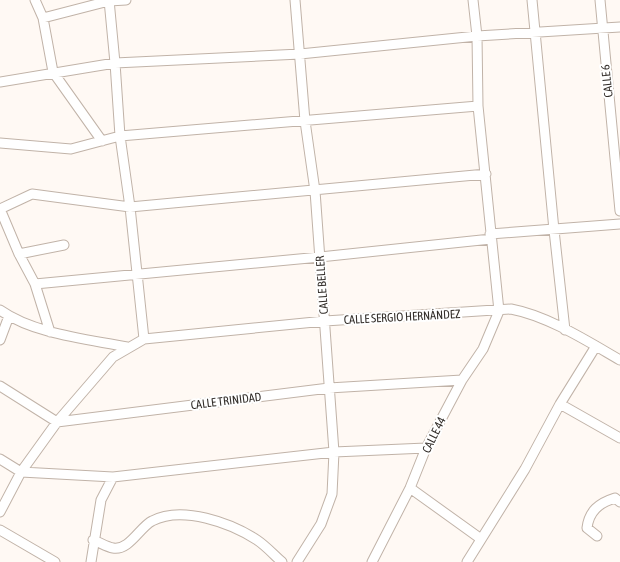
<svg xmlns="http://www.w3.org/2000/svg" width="620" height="562" viewBox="0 0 620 562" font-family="'Asap Condensed',sans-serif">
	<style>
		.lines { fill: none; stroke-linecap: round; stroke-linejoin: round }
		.minor-casing { stroke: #c1b3a8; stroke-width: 11 }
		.minor { stroke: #fff; stroke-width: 9 }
		.labels { text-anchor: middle; stroke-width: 4; stroke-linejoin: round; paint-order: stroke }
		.street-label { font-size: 12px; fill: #322d29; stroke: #fff }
	</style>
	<rect width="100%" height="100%" fill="#fff9f4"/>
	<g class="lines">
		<g class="minor-casing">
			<path id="minor" d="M35 0 43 18 53 72 102 141
				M109 0 115 63 120 136 130 207 144 339
				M295 0 305 121 315 191 334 452 332 494 321 524 297 562
				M532 0 554 230 565 330
				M600 0 620 211
				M43 18 109 1 126 0
				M0 82 115 63 300 54 477 36 620 27
				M0 143 71 149 120 136 478 106
				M0 209 32 194 130 207 486 174
				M0 209 19 254 35 284 50 332
				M490 234 620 224
				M19 254 64 245
				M35 284 320 257 491 239
				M0 310C34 334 87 339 127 347
				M0 340 9 316
				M0 386 57 422 329 388 462 380
				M560 404 620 438
				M0 459 21 472 113 477 334 452 426 448
				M410 488 481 539
				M0 512 21 472 57 422 113 357 144 339 325 321 511 309C548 316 587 341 620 360
				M0 530 55 562
				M597 536 587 528C589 511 599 503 615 498L620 502
				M93 540C99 542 107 547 113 548 129 551 140 527 152 521 182 505 231 523 257 540 266 546 274 555 282 562
				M91 562 101 500 113 477
				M372 562 410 488 426 448 462 380 483 349 499 311 478 106 477 36 473 0
				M467 562 525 469 560 404 596 346"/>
		</g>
		<use href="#minor" class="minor"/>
	</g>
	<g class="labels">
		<g class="street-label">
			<text transform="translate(607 81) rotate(-96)" y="4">CALLE 6</text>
			<text transform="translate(322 285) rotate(-94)" y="4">CALLE BELLER</text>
			<text transform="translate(402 317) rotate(-3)" y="4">CALLE SERGIO HERNÁNDEZ</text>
			<text transform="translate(226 401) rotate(-7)" y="4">CALLE TRINIDAD</text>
			<text transform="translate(434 435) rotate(-64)" y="4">CALLE 44</text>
		</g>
	</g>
</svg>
